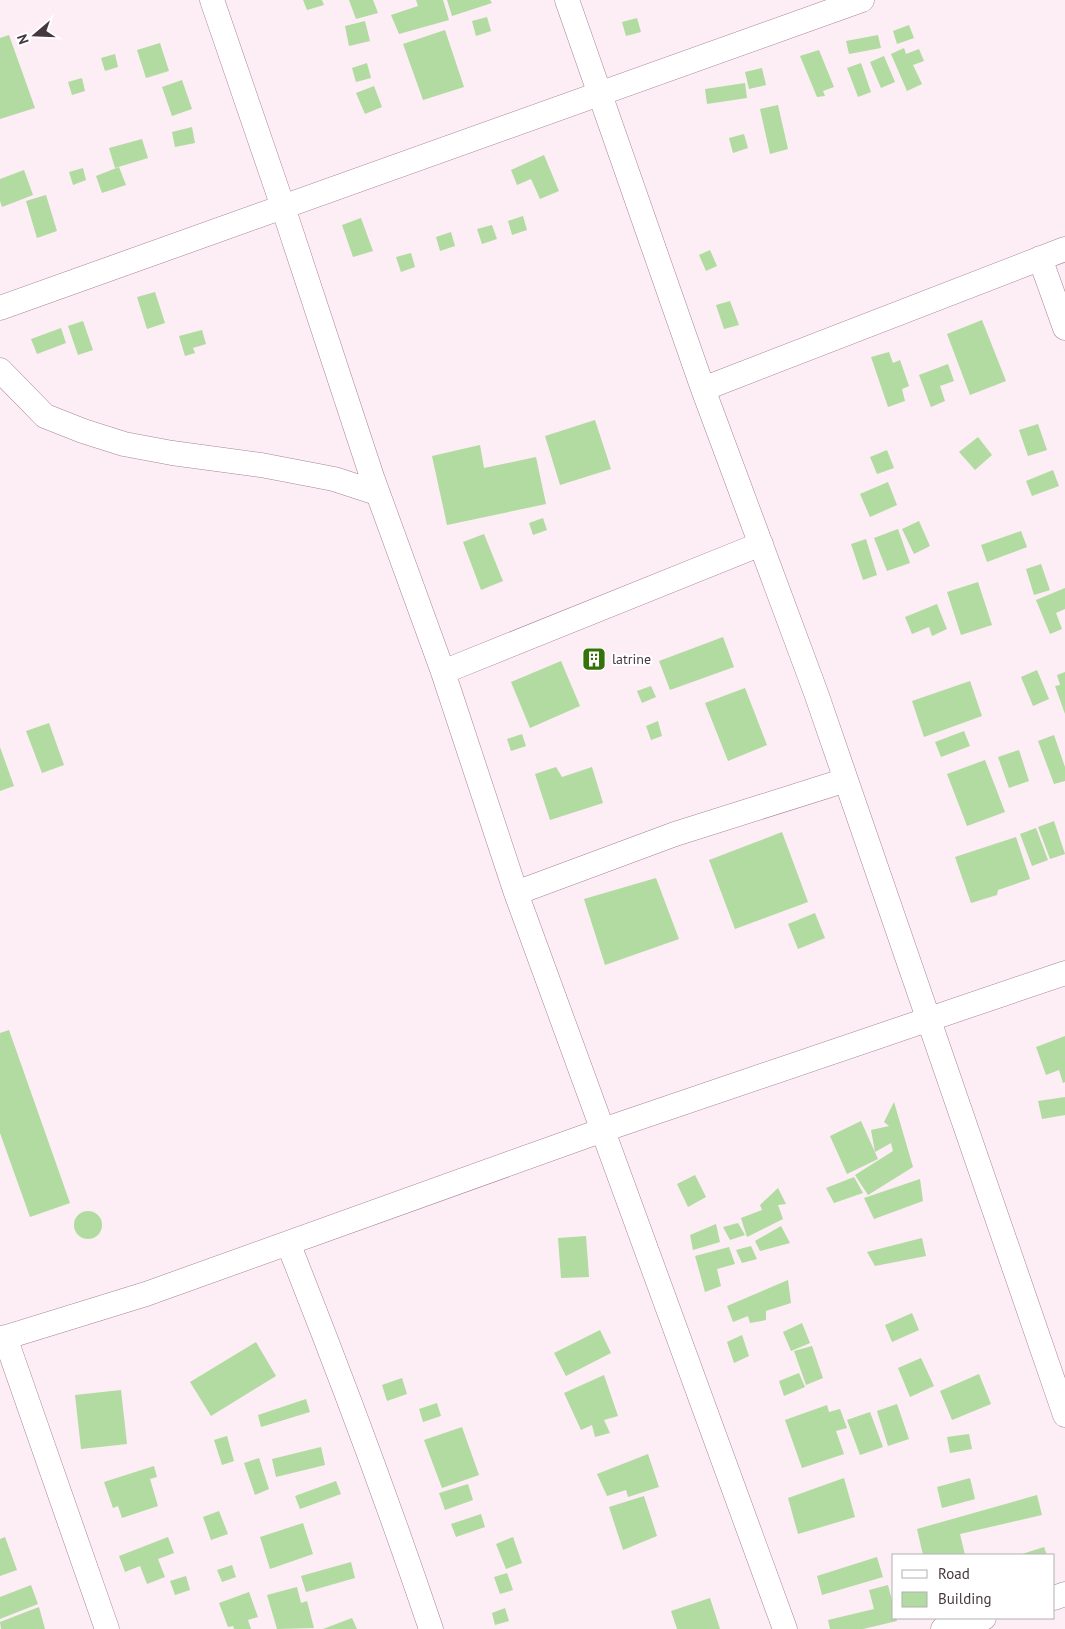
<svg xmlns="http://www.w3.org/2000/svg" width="1065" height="1629" viewBox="0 0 1065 1629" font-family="'PT Sans',sans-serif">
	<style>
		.building { fill: #b1dba0 }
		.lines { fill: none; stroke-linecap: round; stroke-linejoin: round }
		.minor-casing { stroke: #a78497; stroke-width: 25 }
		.minor { stroke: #fff; stroke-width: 24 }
		.labels { text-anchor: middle; stroke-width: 4; stroke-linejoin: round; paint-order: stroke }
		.poi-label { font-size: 14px; fill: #473840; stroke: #fff; text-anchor: start }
	</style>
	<rect width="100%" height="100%" fill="#fdedf5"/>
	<path class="building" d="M303 0H322L324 5 307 10Z
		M349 0H373L378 13 356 19Z
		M416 0H443L449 20 399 34 391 15 418 6Z
		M447 0H490L492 3 452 16Z
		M487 17 491 31 476 36 472 21Z
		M637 18 641 32 626 36 622 22Z
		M365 21 370 41 349 46 345 26Z
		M909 25 914 38 897 44 893 31Z
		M445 30 464 87 423 100 403 44Z
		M9 35 35 108 0 119V38Z
		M878 35 881 48 849 54 846 41Z
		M160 43 169 71 146 78 137 50Z
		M904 48 906 54 919 49 924 61 913 65 922 84 907 91 891 54Z
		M819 50 834 87 823 91 825 96 817 97 800 56Z
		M115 54 118 67 105 71 101 58Z
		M884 56 895 82 881 88 870 62Z
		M367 63 371 78 356 82 352 68Z
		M861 63 871 92 858 97 847 68Z
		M762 68 766 85 749 89 745 72Z
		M82 78 85 91 72 95 68 82Z
		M182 80 192 109 172 116 162 87Z
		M745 83 747 98 707 104 705 89Z
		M374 86 382 107 365 114 356 93Z
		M778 105 788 149 770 154 760 109Z
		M192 127 195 143 175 147 172 132Z
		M744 134 748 148 733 153 729 138Z
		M142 139 148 158 115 168 109 148Z
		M544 155 559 191 540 199 531 179 517 185 511 170Z
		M119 167 126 185 102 193 96 176Z
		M83 168 86 180 73 185 69 172Z
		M24 170 33 195 2 207 0 201V179Z
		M46 195 57 231 37 238 26 201Z
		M523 216 527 230 512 235 508 221Z
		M361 218 373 251 353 257 342 225Z
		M492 225 497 239 482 244 477 229Z
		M451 232 455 246 440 251 436 237Z
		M710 250 717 266 706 271 699 255Z
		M411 253 415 267 401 272 396 257Z
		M155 292 165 323 147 329 137 297Z
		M730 301 739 325 724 329 716 305Z
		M982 320 1006 381 970 395 947 334Z
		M83 321 93 350 78 355 68 326Z
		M61 328 66 343 37 354 31 339Z
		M202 330 206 344 193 348 195 353 185 356 179 336Z
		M889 352 893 363 900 360 909 386 902 389 905 401 888 407 871 357Z
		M948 364 954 381 940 386 945 401 931 407 919 375Z
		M595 420 611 469 560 485 545 436Z
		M1038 424 1047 450 1028 456 1019 430Z
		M978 437 992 455 975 470 959 452Z
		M480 445 484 468 536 457 546 504 447 525 432 456Z
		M887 450 894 468 877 474 870 457Z
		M1053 470 1059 486 1032 496 1026 481Z
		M888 482 897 505 870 517 860 494Z
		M543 518 547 530 533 535 529 523Z
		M919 521 930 546 914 554 902 529Z
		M898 529 910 563 887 571 874 538Z
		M1021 531 1027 547 987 562 981 545Z
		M484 534 503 581 481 590 463 542Z
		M866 539 877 575 863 580 851 544Z
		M1041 564 1050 590 1034 595 1026 569Z
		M978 582 992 625 961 635 947 592Z
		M1065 588V609L1056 613 1062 629 1050 634 1036 600Z
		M937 604 947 629 932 636 929 627 912 634 905 617Z
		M723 637 734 667 670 690 659 661Z
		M598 650 602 664 591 668 586 654Z
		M561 661 580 706 530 728 511 682Z
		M1037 670 1049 699 1033 706 1021 677Z
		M1065 672V714L1055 686 1060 685 1057 675Z
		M970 681 982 716 924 737 912 701Z
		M651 686 656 697 642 703 637 691Z
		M745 688 767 745 728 761 705 703Z
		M658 721 662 736 651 740 646 726Z
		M49 723 64 765 42 773 26 731Z
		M964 731 970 746 941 757 935 742Z
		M522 734 526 746 511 751 507 739Z
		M1054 735 1065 767V781L1054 784 1038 741Z
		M0 747 14 786 0 791Z
		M1019 750 1029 781 1009 788 998 757Z
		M985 760 1005 812 967 826 947 774Z
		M556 767 562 777 592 767 603 803 550 820 535 774Z
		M1054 821 1065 854 1050 859 1038 827Z
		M1036 828 1048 860 1032 866 1020 834Z
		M782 832 808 902 735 929 709 860Z
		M1016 837 1030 879 998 890 997 895 971 903 955 857Z
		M656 878 679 939 605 965 584 899Z
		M815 913 825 938 798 949 788 924Z
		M9 1030 70 1203 30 1217 0 1133V1033Z
		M1065 1036V1082L1063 1083 1059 1070 1046 1075 1036 1047Z
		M1065 1097V1115L1042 1119 1038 1101Z
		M894 1102 913 1167 868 1195 855 1175 893 1151 891 1143 875 1152 871 1130 889 1126 884 1122Z
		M861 1121 878 1159 847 1174 830 1136Z
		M695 1175 706 1197 688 1207 677 1184Z
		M854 1177 863 1193 834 1203 826 1188Z
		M920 1179 923 1201 874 1219 864 1198Z
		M778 1188 786 1204 778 1205 783 1219 747 1237 741 1218 762 1210 760 1205Z
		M74 1225a14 14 0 1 1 28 0a14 14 0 1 1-28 0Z
		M738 1223 745 1235 730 1240 723 1227Z
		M716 1224 720 1242 693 1250 690 1235Z
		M781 1226 790 1243 760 1251 755 1241Z
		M586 1236 589 1277 561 1278 558 1238Z
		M922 1238 926 1256 875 1266 867 1252Z
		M751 1246 757 1259 742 1263 736 1250Z
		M729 1247 735 1264 717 1269 721 1286 705 1292 695 1256Z
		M788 1280 791 1303 766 1311V1320L750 1323 748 1316 733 1322 727 1306Z
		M912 1313 919 1330 892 1342 885 1325Z
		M802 1323 810 1343 791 1351 783 1332Z
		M600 1330 611 1353 566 1376 554 1353Z
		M742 1335 749 1356 734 1363 727 1342Z
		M256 1342 276 1376 211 1416 190 1382Z
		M812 1346 823 1378 806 1385 794 1351Z
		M921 1358 934 1386 910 1397 898 1368Z
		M799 1373 805 1387 784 1396 779 1381Z
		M979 1374 991 1404 952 1420 940 1391Z
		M604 1375 618 1416 604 1420 610 1433 595 1437 592 1425 581 1430 564 1393Z
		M402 1378 407 1394 387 1401 382 1385Z
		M121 1390 127 1444 81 1449 75 1395Z
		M306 1399 310 1412 261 1427 258 1415Z
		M437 1403 441 1416 423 1422 419 1409Z
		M897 1404 909 1439 888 1446 877 1411Z
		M827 1405 829 1412 840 1409 847 1428 836 1431 844 1454 802 1468 785 1420Z
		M870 1412 883 1447 860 1455 847 1420Z
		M462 1427 479 1475 442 1488 424 1440Z
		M969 1434 972 1449 950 1453 947 1437Z
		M227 1436 234 1461 222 1465 214 1440Z
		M321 1447 325 1465 276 1477 272 1459Z
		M648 1454 659 1487 628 1497 626 1490 607 1496 597 1474Z
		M259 1458 269 1489 255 1495 244 1463Z
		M154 1466 157 1477 150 1479 158 1506 122 1518 118 1506 113 1508 104 1482Z
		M844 1478 855 1517 798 1534 788 1498Z
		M970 1478 975 1499 942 1508 937 1487Z
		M336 1481 341 1494 300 1509 295 1496Z
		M468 1484 473 1500 445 1510 439 1493Z
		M1037 1495 1042 1515 960 1534 965 1555H923L917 1529Z
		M644 1496 657 1536 623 1550 609 1507Z
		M219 1511 228 1534 211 1540 203 1517Z
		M481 1514 485 1527 456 1537 451 1524Z
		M303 1523 313 1554 270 1569 260 1537Z
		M5 1537 17 1570 0 1576V1539Z
		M168 1537 174 1553 158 1559 165 1577 147 1584 140 1566 125 1572 119 1556Z
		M513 1537 522 1563 506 1569 496 1544Z
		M1044 1547 1047 1555H1019Z
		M877 1557 883 1577 822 1595 817 1576Z
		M351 1562 355 1578 306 1592 301 1576Z
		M232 1565 236 1577 222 1582 217 1570Z
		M507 1573 513 1590 500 1594 494 1577Z
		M186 1576 190 1590 175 1595 170 1581Z
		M31 1585 38 1604 0 1619V1597Z
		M888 1585 894 1608V1618H896L897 1621 863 1629H830L828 1620 874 1609 869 1590Z
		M297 1587 301 1603 307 1601 314 1628 277 1629 267 1595Z
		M249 1592 258 1617 248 1620 251 1629H234L233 1626 228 1627 219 1603Z
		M710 1598 720 1629H677L671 1611Z
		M39 1607 45 1629H1L0 1622Z
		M505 1608 509 1621 495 1625 492 1613Z
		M352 1618 357 1629H323Z"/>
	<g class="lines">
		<g class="minor-casing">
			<path id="minor" d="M212 0 283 207 372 477 443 672 516 893 785 1629
				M567 0 703 389 816 693 1065 1415
				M1040 258 1065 328
				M0 308 862 0
				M0 370 45 416 83 431 124 444 172 453 261 465 334 479 377 493
				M703 389 1065 249
				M443 672 761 544
				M516 893 675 834 846 780
				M288 1243C339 1371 387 1499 431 1629
				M5 1337 107 1629
				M0 1339 146 1294 603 1130 1065 973
				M1054 1598 1065 1594
				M943 1629 984 1618"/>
		</g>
		<use href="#minor" class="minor"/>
	</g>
	<defs>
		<g id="building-square" transform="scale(1.25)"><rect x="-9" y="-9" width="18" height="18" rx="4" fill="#35730a" stroke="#fff"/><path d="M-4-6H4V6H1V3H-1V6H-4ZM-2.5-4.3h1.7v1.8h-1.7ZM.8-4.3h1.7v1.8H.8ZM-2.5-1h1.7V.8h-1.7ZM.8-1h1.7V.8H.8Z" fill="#fff"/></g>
	</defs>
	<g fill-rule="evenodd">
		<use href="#building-square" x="594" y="659"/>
	</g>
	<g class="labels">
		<g class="poi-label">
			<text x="612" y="664">latrine</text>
		</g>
	</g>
	<rect x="892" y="1554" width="162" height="65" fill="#ffffff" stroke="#b5afb3"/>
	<rect x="902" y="1570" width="25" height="8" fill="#ffffff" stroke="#b5afb3"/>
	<text x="938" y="1579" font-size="15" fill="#473840">Road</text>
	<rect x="902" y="1592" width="25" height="15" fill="#b1dba0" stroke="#b5afb3"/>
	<text x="938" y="1604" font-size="15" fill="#473840">Building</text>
	<g transform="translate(35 35) rotate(251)" stroke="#ffffff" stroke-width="4" paint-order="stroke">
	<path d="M0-4L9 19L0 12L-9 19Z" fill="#473840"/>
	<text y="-8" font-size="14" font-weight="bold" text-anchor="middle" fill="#473840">N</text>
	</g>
</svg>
